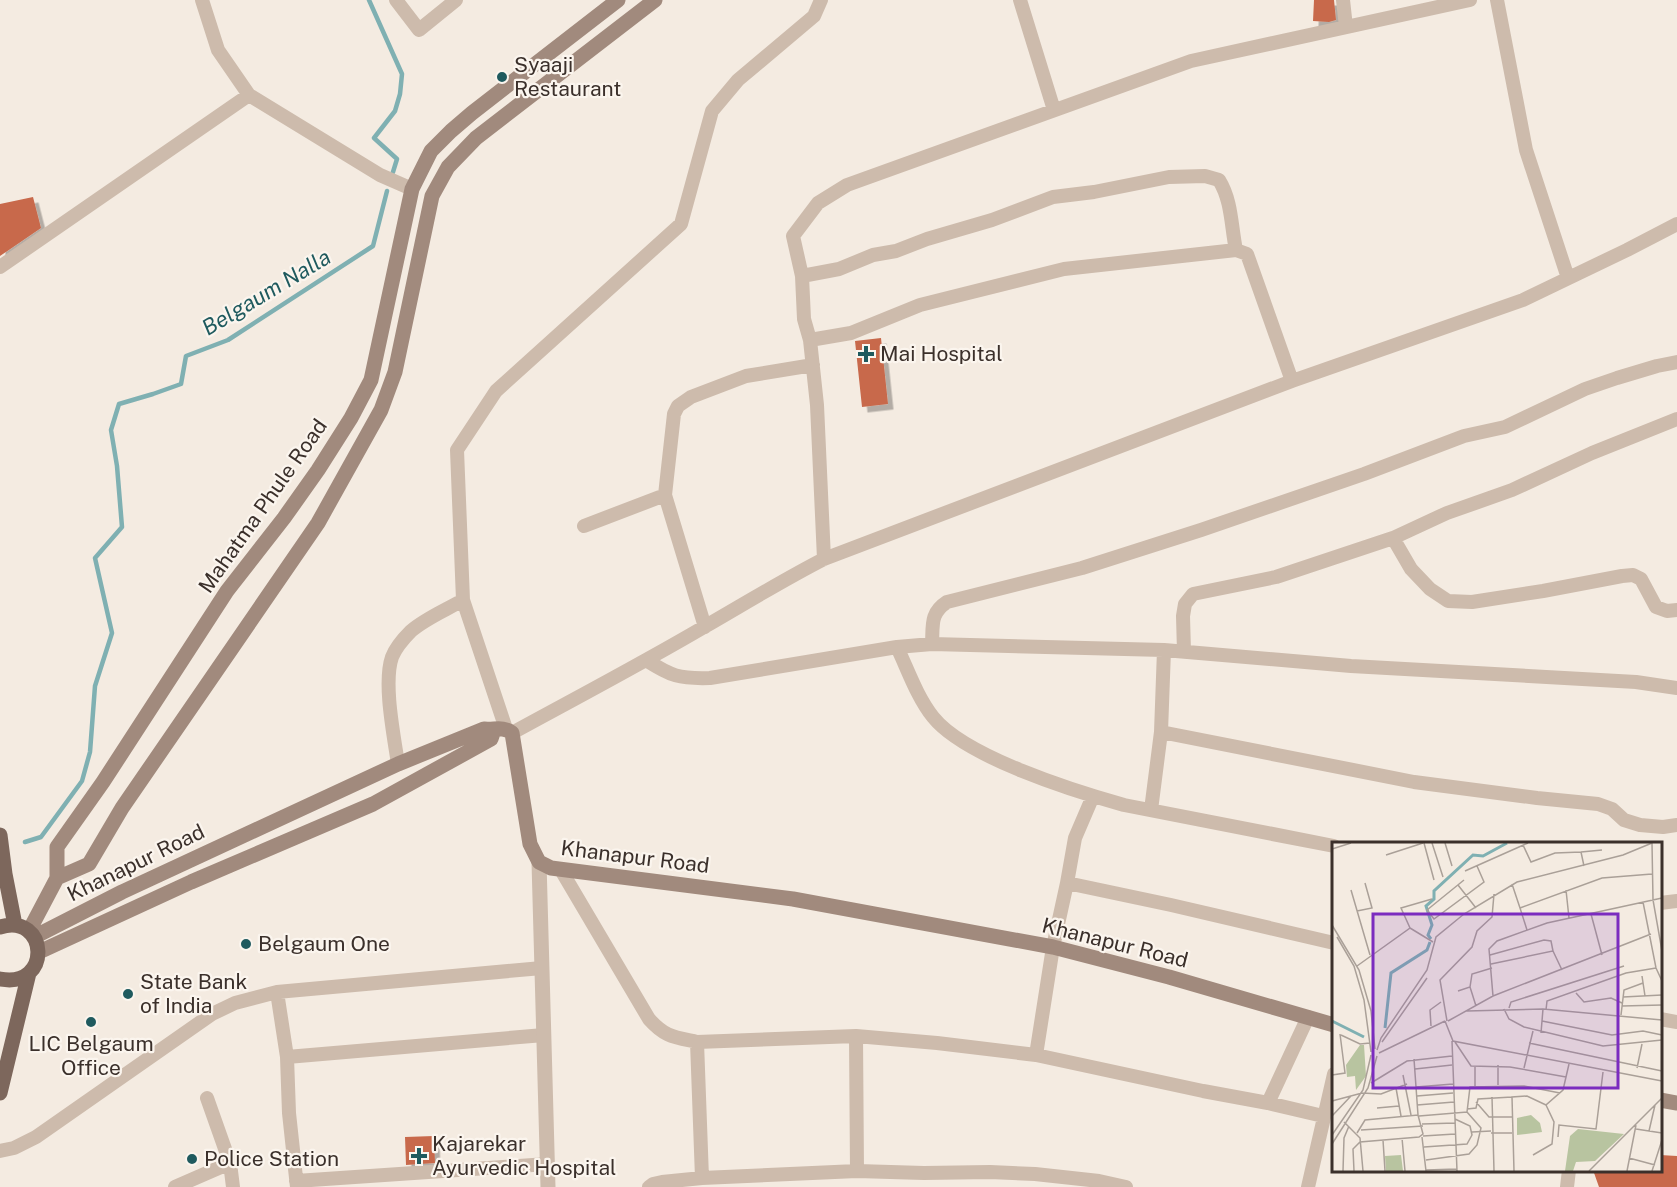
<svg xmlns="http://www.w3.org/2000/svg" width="1677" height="1187" viewBox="0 0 1677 1187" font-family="'Public Sans',sans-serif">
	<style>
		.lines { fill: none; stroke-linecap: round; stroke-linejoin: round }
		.stream { stroke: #7fb0b2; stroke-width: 4.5 }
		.building { fill: #c8694b; filter: url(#shadow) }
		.minor { stroke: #cdbbac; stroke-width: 14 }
		.tertiary { stroke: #cdbbac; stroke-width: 15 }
		.secondary { stroke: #a18a7d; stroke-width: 15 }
		.primary { stroke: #7d675c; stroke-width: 15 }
		.poi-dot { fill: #1f5a5e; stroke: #fbf5ee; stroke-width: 2 }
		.labels { text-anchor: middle; stroke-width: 4.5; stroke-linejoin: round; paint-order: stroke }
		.poi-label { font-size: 21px; fill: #3b302b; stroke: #fbf5ee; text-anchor: start }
		.street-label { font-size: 21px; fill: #3b302b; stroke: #fbf5ee }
		.water-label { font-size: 22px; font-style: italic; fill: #1f5a5e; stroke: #fbf5ee }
		.inset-river { fill: none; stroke: #7fb0b2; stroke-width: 3 }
		.inset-road { fill: none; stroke: #aaa098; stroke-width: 1.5 }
		.view { fill: #7b2cbf; fill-opacity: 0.15; stroke: #7b2cbf; stroke-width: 3 }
		.inset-edge { fill: none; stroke: #3b302b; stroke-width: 3 }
	</style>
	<defs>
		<filter id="shadow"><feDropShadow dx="5.5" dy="5.5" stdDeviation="0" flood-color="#0004"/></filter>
	</defs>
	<rect width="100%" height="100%" fill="#f4ebe1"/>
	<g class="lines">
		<path class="stream" d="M369 0 402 74 400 94 395 111 374 138 397 159 393 172
			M25 842 41 837 82 781 90 752 95 686 112 633 95 558 122 527 117 466 111 430 119 404 153 394 181 384 186 356 228 340 373 246 387 191"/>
	</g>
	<path class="building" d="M1314 0H1334L1336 20 1329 22 1313 21Z
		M33 197 41 228 0 256V204Z
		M881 338 888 404 862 407 855 341Z
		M434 1136 435 1163 406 1165 405 1137Z
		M1660 1155 1677 1156V1187H1599L1593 1170H1660Z"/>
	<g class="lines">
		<path class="minor" d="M396 0 419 30 456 0
			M1020 0 1054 110
			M1343 0 1346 27
			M1497 0 1526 150 1568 278
			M249 95 380 175 412 189
			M1236 250 1247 254 1292 381
			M0 267 249 95 218 50 202 0
			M802 276 839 269 873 255 896 251 927 239 992 220 1053 197 1094 192 1169 177 1205 176 1219 180C1232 201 1231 226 1236 250L1064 269 920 305 851 333 810 340
			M665 495 705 627
			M584 526 665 495 674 414 678 406 691 397 746 376 813 365
			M1393 538 1411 569 1430 589 1448 601 1472 602 1543 591 1622 576 1633 575 1641 579 1656 607 1667 611 1677 610
			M824 559 817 405 810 340 804 319 802 276 793 236 818 203 847 185 1191 61 1470 0
			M932 644C933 625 930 613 947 602L1082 568 1201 530 1364 474 1464 436 1505 427 1585 389 1617 378 1657 366 1677 362
			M897 647C908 670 917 697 933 717 965 757 1074 791 1124 805L1334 846
			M1184 652 1183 616 1185 604 1193 594 1276 577 1393 538 1447 513 1512 490 1592 453 1677 419
			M646 660C671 676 679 679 710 678L897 647 932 644 1164 650 1351 666 1636 682 1677 688
			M506 729 463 600 457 450 496 391 681 224 712 111 738 80 814 16 821 0
			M1161 732 1414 782 1537 798 1598 804 1612 809 1624 820 1640 825 1663 827 1677 825
			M512 733C576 698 641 664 704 627 744 604 783 580 824 559L1292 381 1523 300 1627 250 1677 224
			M398 764C394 736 383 683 392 657 396 647 404 638 411 631 426 618 446 610 463 600
			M1151 810 1161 732 1164 650
			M561 870 649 1019C665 1037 674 1037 697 1042L856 1036 937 1043 1036 1055 1203 1091 1268 1103 1323 1116
			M1067 883 1171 905 1334 943
			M1660 903 1677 901
			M277 992 287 1057 289 1113 297 1187
			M1660 1019 1677 1022
			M856 1036 857 1171
			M697 1042 702 1178
			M1036 1055 1053 947 1067 883 1075 838 1093 796
			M287 1057 544 1035
			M207 1098 230 1163 233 1187
			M1268 1103 1308 1017
			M0 1151 14 1148 36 1137 212 1014 235 1003 277 992 542 968
			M296 1181 547 1164
			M175 1187 230 1163
			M649 1187 653 1184 662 1182 702 1178 857 1171 924 1173 990 1172 1035 1174 1099 1181 1126 1187
			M1308 1187 1334 1074
			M1567 1187 1569 1170"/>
		<path class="tertiary" d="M539 862 548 1187"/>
		<path class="secondary" d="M57 878V847L103 782 227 591 284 518 318 470 351 418 371 380 412 189 431 151 451 131 472 113 618 0
			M29 931 57 878 89 864 122 808 318 523 381 410 395 372 432 196 448 167 476 138 655 0
			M34 937 122 892 398 764 484 729C495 730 503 726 512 733L530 844 539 862 551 868 793 899 1053 947 1169 977 1334 1025
			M39 952 191 882 373 804 491 739 494 730
			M1660 1100 1677 1103"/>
		<path class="primary" d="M0 835 5 874 15 925
			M0 927C48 912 53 989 0 979
			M0 1093 29 973"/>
	</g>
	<g class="poi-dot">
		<circle cx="502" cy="77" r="6"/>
		<path d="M863 345h6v6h6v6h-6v6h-6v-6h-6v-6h6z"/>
		<circle cx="246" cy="944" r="6"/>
		<circle cx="128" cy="994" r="6"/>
		<circle cx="91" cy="1022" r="6"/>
		<path d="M416 1147h6v6h6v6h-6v6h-6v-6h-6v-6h6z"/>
		<circle cx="192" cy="1159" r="6"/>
	</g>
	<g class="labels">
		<g class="poi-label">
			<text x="514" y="72">Syaaji<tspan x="514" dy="24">Restaurant</tspan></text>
			<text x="880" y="361">Mai Hospital</text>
			<text x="258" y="951">Belgaum One</text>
			<text x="140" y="989">State Bank<tspan x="140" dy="24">of India</tspan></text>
			<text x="91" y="1051" text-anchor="middle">LIC Belgaum<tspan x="91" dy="24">Office</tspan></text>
			<text x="432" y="1151">Kajarekar<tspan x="432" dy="24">Ayurvedic Hospital</tspan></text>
			<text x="204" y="1166">Police Station</text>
		</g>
		<g class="street-label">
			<text transform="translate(263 506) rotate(-55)" y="7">Mahatma Phule Road</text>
			<text transform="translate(635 857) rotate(7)" y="7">Khanapur Road</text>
			<text transform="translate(136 863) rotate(-26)" y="7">Khanapur Road</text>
			<text transform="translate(1115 943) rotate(14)" y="7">Khanapur Road</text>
		</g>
		<g class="water-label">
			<text transform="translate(266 292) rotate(-31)" y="8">Belgaum Nalla</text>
		</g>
	</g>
	<g transform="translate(1332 842)">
		<rect width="330" height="330" fill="#f4ebe1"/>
		<path d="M28 203H32L34 234 24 248 23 234 15 235 14 223ZM199 273 208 281 210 290 185 293V276ZM246 287 292 292 263 319 244 320 241 329H233L238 294ZM69 313 71 329H54L53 314Z" fill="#b8c4a0"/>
		<path class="inset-river" d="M99 97 96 93 100 83 94 64 102 57V49L141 13 151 14 175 1M0 179 32 195M53 186 59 131 95 108 98 100"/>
		<path class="inset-road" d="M92 1 102 38M100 1 111 35M113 1 120 24M320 1 321 58 330 109M191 3 199 20 223 11 249 10 252 24M0 7 19 1M249 10 270 8M54 13 91 1M133 29 196 1M132 38 95 68 102 77 152 40 145 24M180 42 188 66M126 43 144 66M19 48 38 113M234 48 237 76M311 60 324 126 330 139M25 69 40 66 33 41M259 72 270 113M0 83 27 128 39 169 43 207M78 86 101 100M195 88 188 66 270 36 320 32M5 95 22 124 32 158 39 210M221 109 230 128M158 113 212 98 219 99 221 109 159 122M25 124 78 86 69 66 100 57M310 134 313 154M138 145 144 164M126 149 138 145 140 132 160 126M244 151 252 160 279 156 290 161M161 154 157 107 165 99 215 81 330 56M291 155 330 153M290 164 330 163M177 166 179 160 292 124M172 167 177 177 192 185 271 204 330 198M214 168 215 159 294 131 324 126M135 169 211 167 330 178M289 173 292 148 311 141M113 179 121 199 330 239M115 179 108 138 140 105 145 89 160 75 162 52M116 179 161 154 319 92M210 179 280 193 311 189 330 193M99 184 98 168 109 160M209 191 211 167M9 193 28 202 38 201M120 199 125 329M50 200 95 136M123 200 139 224 178 225 234 235M197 201 330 229M45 208 49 196 95 128 104 95 132 72 185 40 291 13 320 1M47 211 113 179M82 217 86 273M166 223V243M143 224V244M192 226 201 189M305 226 310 202M83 227 120 223M0 233 13 231 8 192M71 233 79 273M39 241 75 219 120 214M84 245 121 242M64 246 69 274M85 254 121 251M160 255 162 329M0 259 30 251 49 252 75 242M144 260 157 275H181M85 263 122 260M45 266 67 264M135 267 144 266 146 257 180 255M135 270 138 245 192 244 228 251M0 274 19 254M87 274 135 270 149 286 145 303 137 312 94 318M12 280 28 296 31 329M90 282 123 281M304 287 330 291M29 288 91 284M317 289 323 263M140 290 159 289M159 291H180M0 293 31 248 39 213M91 294 123 292M90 295 94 329M226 295 227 283 264 287 271 230M70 296 73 329M51 298 53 329M0 302 36 246 45 214M92 305 135 302 140 293 138 284 123 277M201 313 220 302 222 280 214 263 231 248 237 222M297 316 323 323M94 328 125 327M11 329 12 296 17 284M22 329 21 307 28 300 87 295 91 292 86 273 33 278 25 291M182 329 180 255 195 254 214 263M257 329 330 256M295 329 304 283M320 329 330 298"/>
		<path class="view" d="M41 72H286V246H41Z"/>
		<rect width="330" height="330" class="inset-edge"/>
	</g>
</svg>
